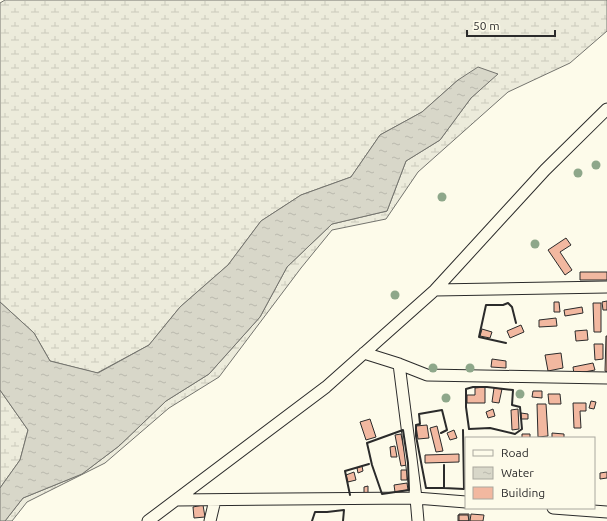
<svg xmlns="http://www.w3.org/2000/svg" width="607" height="521" viewBox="0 0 607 521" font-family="Ubuntu,sans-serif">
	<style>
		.wetland { fill: url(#wetland-marsh); stroke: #74746e }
		.water { fill: url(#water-ripples); stroke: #74746e }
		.building { fill: #f2b8a0; stroke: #2b2b2b }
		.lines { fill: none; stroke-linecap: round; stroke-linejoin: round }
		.street-casing { stroke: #2b2b2b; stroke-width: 13 }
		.street { stroke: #fdfbea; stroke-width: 11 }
		.wall { stroke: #2b2b2b; stroke-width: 2 }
		.tree { fill: #8ea78a }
	</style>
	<defs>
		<pattern id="wetland-marsh" width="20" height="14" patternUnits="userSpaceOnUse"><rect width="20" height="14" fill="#ecebdb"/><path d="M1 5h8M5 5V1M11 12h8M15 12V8" fill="none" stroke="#cbcabc"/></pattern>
		<pattern id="water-ripples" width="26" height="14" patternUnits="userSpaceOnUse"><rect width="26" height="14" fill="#d8d7c9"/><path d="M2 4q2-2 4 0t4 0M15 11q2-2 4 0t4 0" fill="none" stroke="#bab9ad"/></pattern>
	</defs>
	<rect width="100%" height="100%" fill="#fdfbea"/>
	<path class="wetland" d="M5 0H607V31L570 63 508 92 418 172 386 219 332 230 301 268 219 377 169 408 105 463 27 502 12 521H5L23 498 82 474 119 446 166 401 209 374 260 317 287 267 332 224 387 211 406 161 440 140 471 98 497 74 458 80 422 112 380 135 351 177 301 195 261 221 228 265 180 307 149 345 97 373 50 361 34 333 0 302V3Z
		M0 390 28 430 20 460 0 488Z"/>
	<path class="water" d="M478 67 498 74 471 98 440 140 406 161 387 211 332 224 287 267 260 317 209 374 166 401 119 446 82 474 23 498 5 521H0V488L20 460 28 430 0 390V302L34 333 50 361 98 373 149 345 180 307 228 265 261 221 301 195 351 177 380 135 422 112 458 80Z"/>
	<path class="building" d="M566 238 571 245 560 252 572 270 565 275 548 250Z
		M580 272H607V280H580Z
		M607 301V310H603L602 302Z
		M554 302H559L560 312H554Z
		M593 303H601V332H594Z
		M582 307 583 313 565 316 564 310Z
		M556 318 557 326 539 327V320Z
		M521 325 524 332 510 338 507 331Z
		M482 329 492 332 490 338 480 336Z
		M587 330 588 340 576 341 575 331Z
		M606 336H607V372L605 371Z
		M594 344H603V359L595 360Z
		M561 353 563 368 548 371 545 355Z
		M492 359 506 361V368L491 367Z
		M593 363 595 370 574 374 573 367Z
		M485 387V403H467V395H475V388Z
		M494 388 502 389 499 403 492 402Z
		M533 391H542V398L532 397Z
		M548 394H560L561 404H549Z
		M591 401 596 402 594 409 589 408Z
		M573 403H586V411H580L581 428H574Z
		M537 404H546L548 436 538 437Z
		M493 409 495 416 488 418 486 412Z
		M518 409 519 429 512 430 511 410Z
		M521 413 528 414V419H521Z
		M370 419 376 437 366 440 360 422Z
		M427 425 429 438 418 439 416 426Z
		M437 426 443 451 436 452 430 428Z
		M454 430 457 438 450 440 447 433Z
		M552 433 564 434V438H552Z
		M401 434 407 465 401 466 395 435Z
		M522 434H530V438H522Z
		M395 446 397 457H391L390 447Z
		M459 454V462L425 463V455Z
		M362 466 363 471 358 473 357 468Z
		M401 470H407V480H401Z
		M354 472 356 480 348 482 346 475Z
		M607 472V478L600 479V473Z
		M407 483 408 490 395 492 394 485Z
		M368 486V493H364V487Z
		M203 505 205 517 194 518 193 507Z
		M459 514H469V521H459Z
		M471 514 484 515 483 521H470Z
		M458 515H468L469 521H458Z"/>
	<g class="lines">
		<g class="street-casing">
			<path id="street" d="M435 290 607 287
				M364 353 399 364 427 375 607 378
				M399 364 416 498 418 521
				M176 500 416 498 466 502
				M553 508 607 512
				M148 521 326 387 435 290 545 170 607 109
				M210 521 215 500"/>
		</g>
		<use href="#street" class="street"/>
		<path class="wall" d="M506 343 479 337 486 305H503L508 303 512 307 516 323
			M473 387H487L513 390 512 405 520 407 522 429 515 434 490 428 469 429 466 407V389Z
			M403 430 408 463 409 490 382 494 372 465 367 443Z
			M441 433 447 430 442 410 419 414 420 424 416 425V436L426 488H444
			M444 465V488L464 489 463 430
			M350 495 345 471 369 464
			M312 521 315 512H327L344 510 343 521"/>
	</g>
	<g class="tree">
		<circle cx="596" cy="165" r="4.5"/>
		<circle cx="578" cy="173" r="4.5"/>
		<circle cx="442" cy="197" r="4.5"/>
		<circle cx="535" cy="244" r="4.5"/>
		<circle cx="395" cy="295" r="4.5"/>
		<circle cx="433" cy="368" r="4.5"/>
		<circle cx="470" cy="368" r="4.5"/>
		<circle cx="520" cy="394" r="4.5"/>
		<circle cx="446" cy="398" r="4.5"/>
	</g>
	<rect x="465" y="437" width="130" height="72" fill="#fdfbea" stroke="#a9a89e"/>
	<rect x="473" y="450" width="20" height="6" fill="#fdfbea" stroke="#a9a89e"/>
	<text x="501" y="457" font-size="12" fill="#2b2b2b">Road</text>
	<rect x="473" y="467" width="20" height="12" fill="url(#water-ripples)" stroke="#a9a89e"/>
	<text x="501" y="477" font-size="12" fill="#2b2b2b">Water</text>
	<rect x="473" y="487" width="20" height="12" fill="#f2b8a0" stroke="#a9a89e"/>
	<text x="501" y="497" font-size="12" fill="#2b2b2b">Building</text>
	<path d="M467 30v6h88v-6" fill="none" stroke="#2b2b2b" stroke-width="2"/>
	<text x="473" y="30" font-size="12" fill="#2b2b2b" stroke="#fdfbea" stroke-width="3" paint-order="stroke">50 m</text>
</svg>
